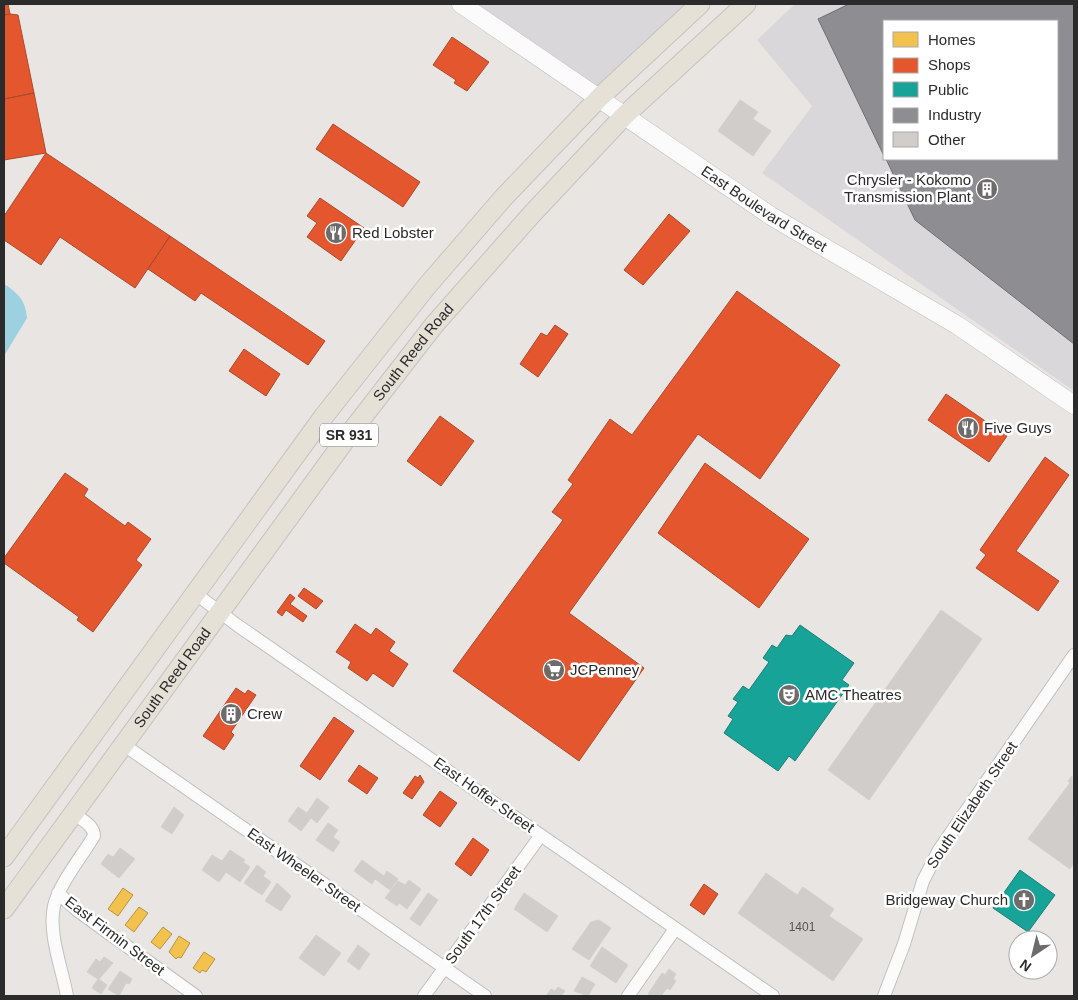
<svg xmlns="http://www.w3.org/2000/svg" width="1078" height="1000" viewBox="0 0 1078 1000" font-family="Arial,sans-serif">
	<style>
		.industrial { fill: #d9d7d9; fill-rule: evenodd }
		.water { fill: #9dd1e2 }
		.homes { fill: #f2c14e; stroke: #b69444 }
		.shops { fill: #e4572e; stroke: #ac4a2d }
		.public { fill: #17a398; stroke: #1d7f77 }
		.industry { fill: #8d8d92; stroke: #707073 }
		.building { fill: #d0cdcb; stroke: #d3d1ce }
		.lines { fill: none; stroke-linecap: round; stroke-linejoin: round }
		.minor-casing { stroke: #c1c0c0; stroke-width: 14 }
		.secondary-casing { stroke: #c1c0c0; stroke-width: 19 }
		.primary-casing { stroke: #c5c3c2; stroke-width: 21 }
		.minor { stroke: #fcfbfb; stroke-width: 12 }
		.secondary { stroke: #fcfbfb; stroke-width: 18 }
		.primary { stroke: #e5e1d6; stroke-width: 19 }
		.labels { text-anchor: middle; stroke-width: 5; stroke-linejoin: round; paint-order: stroke }
		.number-label { font-size: 12px; fill: #555454 }
		.shield { fill: #fff; stroke: #6b6b6b; stroke-width: 1 }
		.shield-label { font-size: 14px; font-weight: bold; fill: #2b2b2b }
		.poi-label { font-size: 15px; fill: #2b2b2b; stroke: #fff; text-anchor: start }
		.street-label { font-size: 15px; fill: #2b2b2b; stroke: #fff }
	</style>
	<rect width="100%" height="100%" fill="#e8e5e2"/>
	<path class="industrial" d="M460 4H704L599 98Z
		M795 4H1074V391L762 173 812 106 757 40ZM884 21H1057V159H884Z"/>
	<path class="water" d="M4 284C19 294 25 300 27 318L4 356Z"/>
	<path class="homes" d="M123 888 133 895 118 916 108 909Z
		M139 907 148 913 134 932 125 925Z
		M163 927 172 934 160 949 151 942Z
		M179 936 190 943 181 958 178 957 176 959 169 952Z
		M204 952 215 959 206 972 202 970 200 973 193 968Z"/>
	<path class="shops" d="M4 4H8L10 14 4 15Z
		M10 14 18 15 34 93 4 99V15Z
		M452 37 489 62 467 91 454 83 456 80 433 65Z
		M34 93 46 153 4 160V99Z
		M333 124 420 182 403 207 316 149Z
		M46 153 170 236 135 288 60 237 41 265 4 240V216Z
		M320 198 364 228 341 261 307 237 317 223 307 216Z
		M669 214 690 231 643 285 624 270Z
		M170 236 325 341 308 365 201 293 195 301 148 269Z
		M737 291 840 365 760 479 698 434 569 613 644 668 579 761 453 671 563 520 552 512 573 484 568 480 610 419 632 435Z
		M555 325 568 334 538 377 520 364 541 333 547 336Z
		M244 349 280 374 266 396 229 371Z
		M946 394 1007 436 989 462 928 420Z
		M440 416 474 441 441 486 407 461Z
		M1045 457 1069 475 1016 551 1059 581 1038 611 976 568 986 555 980 550Z
		M705 463 809 539 759 608 658 533Z
		M65 473 88 489 84 496 125 526 128 522 151 539 136 560 142 565 93 632 77 620 79 617 4 563V558Z
		M304 588 323 601 316 609 298 596Z
		M290 594 295 598 290 604 307 616 303 622 286 610 282 616 277 612Z
		M355 624 371 635 376 628 395 642 389 651 408 664 393 687 373 673 367 681 348 668 351 662 336 652Z
		M236 688 245 694 248 690 256 695 231 732 234 735 224 750 203 736Z
		M334 717 354 731 320 780 300 766Z
		M359 765 378 778 367 794 348 781Z
		M420 775 424 782 412 799 403 793 415 776 418 778Z
		M440 791 457 803 440 827 423 815Z
		M473 838 489 850 471 876 455 864Z
		M704 884 718 894 704 915 690 905Z"/>
	<path class="public" d="M800 625 854 663 842 680 849 685 795 761 789 756 778 771 724 733 733 719 728 716 738 702 733 699 743 686 749 690 769 662 763 658 772 645 777 648 786 635 792 636Z
		M1020 870 1055 895 1028 932 993 908Z"/>
	<path class="industry" d="M849 4H1074V344L915 220 886 159H1057V21H884V156L818 19Z"/>
	<path class="building" d="M740 100 758 112 753 119 771 131 753 156 718 131Z
		M941 610 982 639 869 800 828 770Z
		M1072 776 1074 862 1070 869 1028 839 1070 783 1068 781Z
		M317 798 329 807 317 823 311 818 301 831 288 821 298 807 307 813Z
		M174 807 184 815 172 834 161 827Z
		M328 823 338 830 333 837 340 842 333 852 316 840Z
		M120 848 135 859 119 878 101 864 108 854 113 857Z
		M230 850 245 860 243 862 250 867 240 882 226 872 219 882 202 870 212 855 222 861Z
		M362 860 384 876 387 871 398 879 390 890 375 879 372 884 354 871Z
		M257 865 266 872 263 876 271 882 262 895 244 883Z
		M766 873 797 895 803 887 834 909 829 916 863 939 833 981 738 913Z
		M409 880 421 889 407 909 399 903 397 906 385 898 398 881 405 885Z
		M277 883 291 896 281 911 265 901Z
		M428 893 438 900 420 926 410 919Z
		M524 893 558 916 547 932 514 909Z
		M599 920 611 928 589 960 572 949 591 922Z
		M316 935 341 953 324 976 299 958Z
		M358 945 370 954 359 970 347 961Z
		M602 947 628 965 616 983 590 966Z
		M104 957 113 963 99 979 107 985 101 994 92 988 98 979 87 972 96 959 100 962Z
		M669 969 676 974 673 979 676 981 670 990 667 988 661 996H652L648 994 662 973 665 975Z
		M120 971 132 979 129 984 126 983 119 996 108 989Z
		M582 977 595 984 588 996 574 991Z
		M558 987 565 991 561 996H546L551 989 555 991Z"/>
	<g class="lines">
		<g class="minor-casing">
			<path id="minor" d="M196 594 237 625 773 996
				M124 745 485 996
				M58 893 78 911 196 996
				M67 996C62 968 48 934 54 906 59 884 82 856 94 836 94 825 82 820 74 814
				M424 996 541 835
				M628 996 675 929
				M884 996 904 944 923 881 939 850 1074 655"/>
		</g>
		<g class="secondary-casing">
			<g id="secondary">
				<path id="s1" d="M461 4 771 216 957 325 1074 405"/>
			</g>
		</g>
		<g class="primary-casing">
			<g id="primary">
				<path d="M4 857 324 416 427 286 504 197 599 98 700 4"/>
				<path id="s2" d="M4 909 351 432 434 325 531 215 624 116 746 4"/>
			</g>
		</g>
		<use href="#minor" class="minor"/>
		<use href="#secondary" class="secondary"/>
		<use href="#primary" class="primary"/>
	</g>
	<defs>
		<g id="building-disc" transform="scale(1.125)"><circle r="9.5" fill="#6d6c6b" stroke="#fff"/><path d="M-4-6H4V6H1V3H-1V6H-4ZM-2.5-4.3h1.7v1.8h-1.7ZM.8-4.3h1.7v1.8H.8ZM-2.5-1h1.7V.8h-1.7ZM.8-1h1.7V.8H.8Z" fill="#fff"/></g>
		<g id="restaurant-disc" transform="scale(1.125)"><circle r="9.5" fill="#6d6c6b" stroke="#fff"/><path d="M-5-6h1v4h1v-4h1v4h1v-4h1v5L-1.5 .5V6h-2V.5L-5-1ZM5-6V6H3V1.5H1.5Q1.5-4 5-6Z" fill="#fff"/></g>
		<g id="supermarket-disc" transform="scale(1.125)"><circle r="9.5" fill="#6d6c6b" stroke="#fff"/><path d="M-6-5.5h2.5l.6 2H6L4.5 2H-2.5L-4.4-4H-6ZM-1.5 3.2a1.3 1.3 0 1 0 .1 0ZM3 3.2a1.3 1.3 0 1 0 .1 0Z" fill="#fff"/></g>
		<g id="theatre-disc" transform="scale(1.125)"><circle r="9.5" fill="#6d6c6b" stroke="#fff"/><path d="M-5-5.5Q0-4 5-5.5V0Q5 5 0 6Q-5 5-5 0ZM-3.3-2.5H-1v1.5H-3.3ZM1-2.5H3.3v1.5H1ZM-2.8 1Q0 5.5 2.8 1Z" fill="#fff"/></g>
		<g id="church-disc" transform="scale(1.125)"><circle r="9.5" fill="#6d6c6b" stroke="#fff"/><path d="M-1.2-6h2.4v3.5h3.3v2.4h-3.3V6h-2.4V-.1h-3.3v-2.4h3.3Z" fill="#fff"/></g>
	</defs>
	<g fill-rule="evenodd">
		<use href="#building-disc" x="987" y="189"/>
		<use href="#restaurant-disc" x="336" y="233"/>
		<use href="#restaurant-disc" x="968" y="428"/>
		<use href="#supermarket-disc" x="554" y="670"/>
		<use href="#theatre-disc" x="789" y="695"/>
		<use href="#building-disc" x="231" y="714"/>
		<use href="#church-disc" x="1024" y="900"/>
	</g>
	<g class="labels">
		<g class="number-label">
			<text x="802" y="931">1401</text>
		</g>
		<rect class="shield" x="320" y="423.5" width="58" height="23" rx="4"/>
		<g class="shield-label">
			<text x="349" y="440">SR 931</text>
		</g>
		<g class="poi-label">
			<text x="971" y="185" text-anchor="end">Chrysler - Kokomo<tspan x="971" dy="17">Transmission Plant</tspan></text>
			<text x="352" y="238">Red Lobster</text>
			<text x="984" y="433">Five Guys</text>
			<text x="570" y="675">JCPenney</text>
			<text x="805" y="700">AMC Theatres</text>
			<text x="247" y="719">Crew</text>
			<text x="1008" y="905" text-anchor="end">Bridgeway Church</text>
		</g>
		<g class="street-label">
			<text dy="5" stroke="none"><textPath href="#s1" startOffset="366">East Boulevard Street</textPath></text>
			<text dy="5" stroke="none"><textPath href="#s2" startOffset="691">South Reed Road</textPath></text>
			<text dy="5" stroke="none"><textPath href="#s2" startOffset="286">South Reed Road</textPath></text>
			<text transform="translate(484 795) rotate(35)" y="5">East Hoffer Street</text>
			<text transform="translate(972 805) rotate(-56)" y="5">South Elizabeth Street</text>
			<text transform="translate(304 870) rotate(35)" y="5">East Wheeler Street</text>
			<text transform="translate(483 915) rotate(-54)" y="5">South 17th Street</text>
			<text transform="translate(115 936) rotate(37)" y="5">East Firmin Street</text>
		</g>
	</g>
	<rect width="1078" height="1000" fill="none" stroke="#2b2b2b" stroke-width="10"/>
	<rect x="883" y="20" width="175" height="140" fill="#ffffff" stroke="#aaaaaa"/>
	<rect x="893" y="32" width="25" height="15" fill="#f2c14e" stroke="#aaaaaa"/>
	<text x="928" y="45" font-size="15" fill="#2b2b2b">Homes</text>
	<rect x="893" y="58" width="25" height="15" fill="#e4572e" stroke="#aaaaaa"/>
	<text x="928" y="70" font-size="15" fill="#2b2b2b">Shops</text>
	<rect x="893" y="82" width="25" height="15" fill="#17a398" stroke="#aaaaaa"/>
	<text x="928" y="95" font-size="15" fill="#2b2b2b">Public</text>
	<rect x="893" y="108" width="25" height="15" fill="#8d8d92" stroke="#aaaaaa"/>
	<text x="928" y="120" font-size="15" fill="#2b2b2b">Industry</text>
	<rect x="893" y="132" width="25" height="15" fill="#d0cdcb" stroke="#aaaaaa"/>
	<text x="928" y="145" font-size="15" fill="#2b2b2b">Other</text>
	<g transform="translate(1033 955) rotate(215)"><circle r="24" fill="#ffffff" stroke="#aaaaaa"/>
	<path d="M0-4L9 19L0 12L-9 19Z" fill="#6d6c6b"/>
	<text y="-8" font-size="14" font-weight="bold" text-anchor="middle" fill="#2b2b2b">N</text>
	</g>
</svg>
